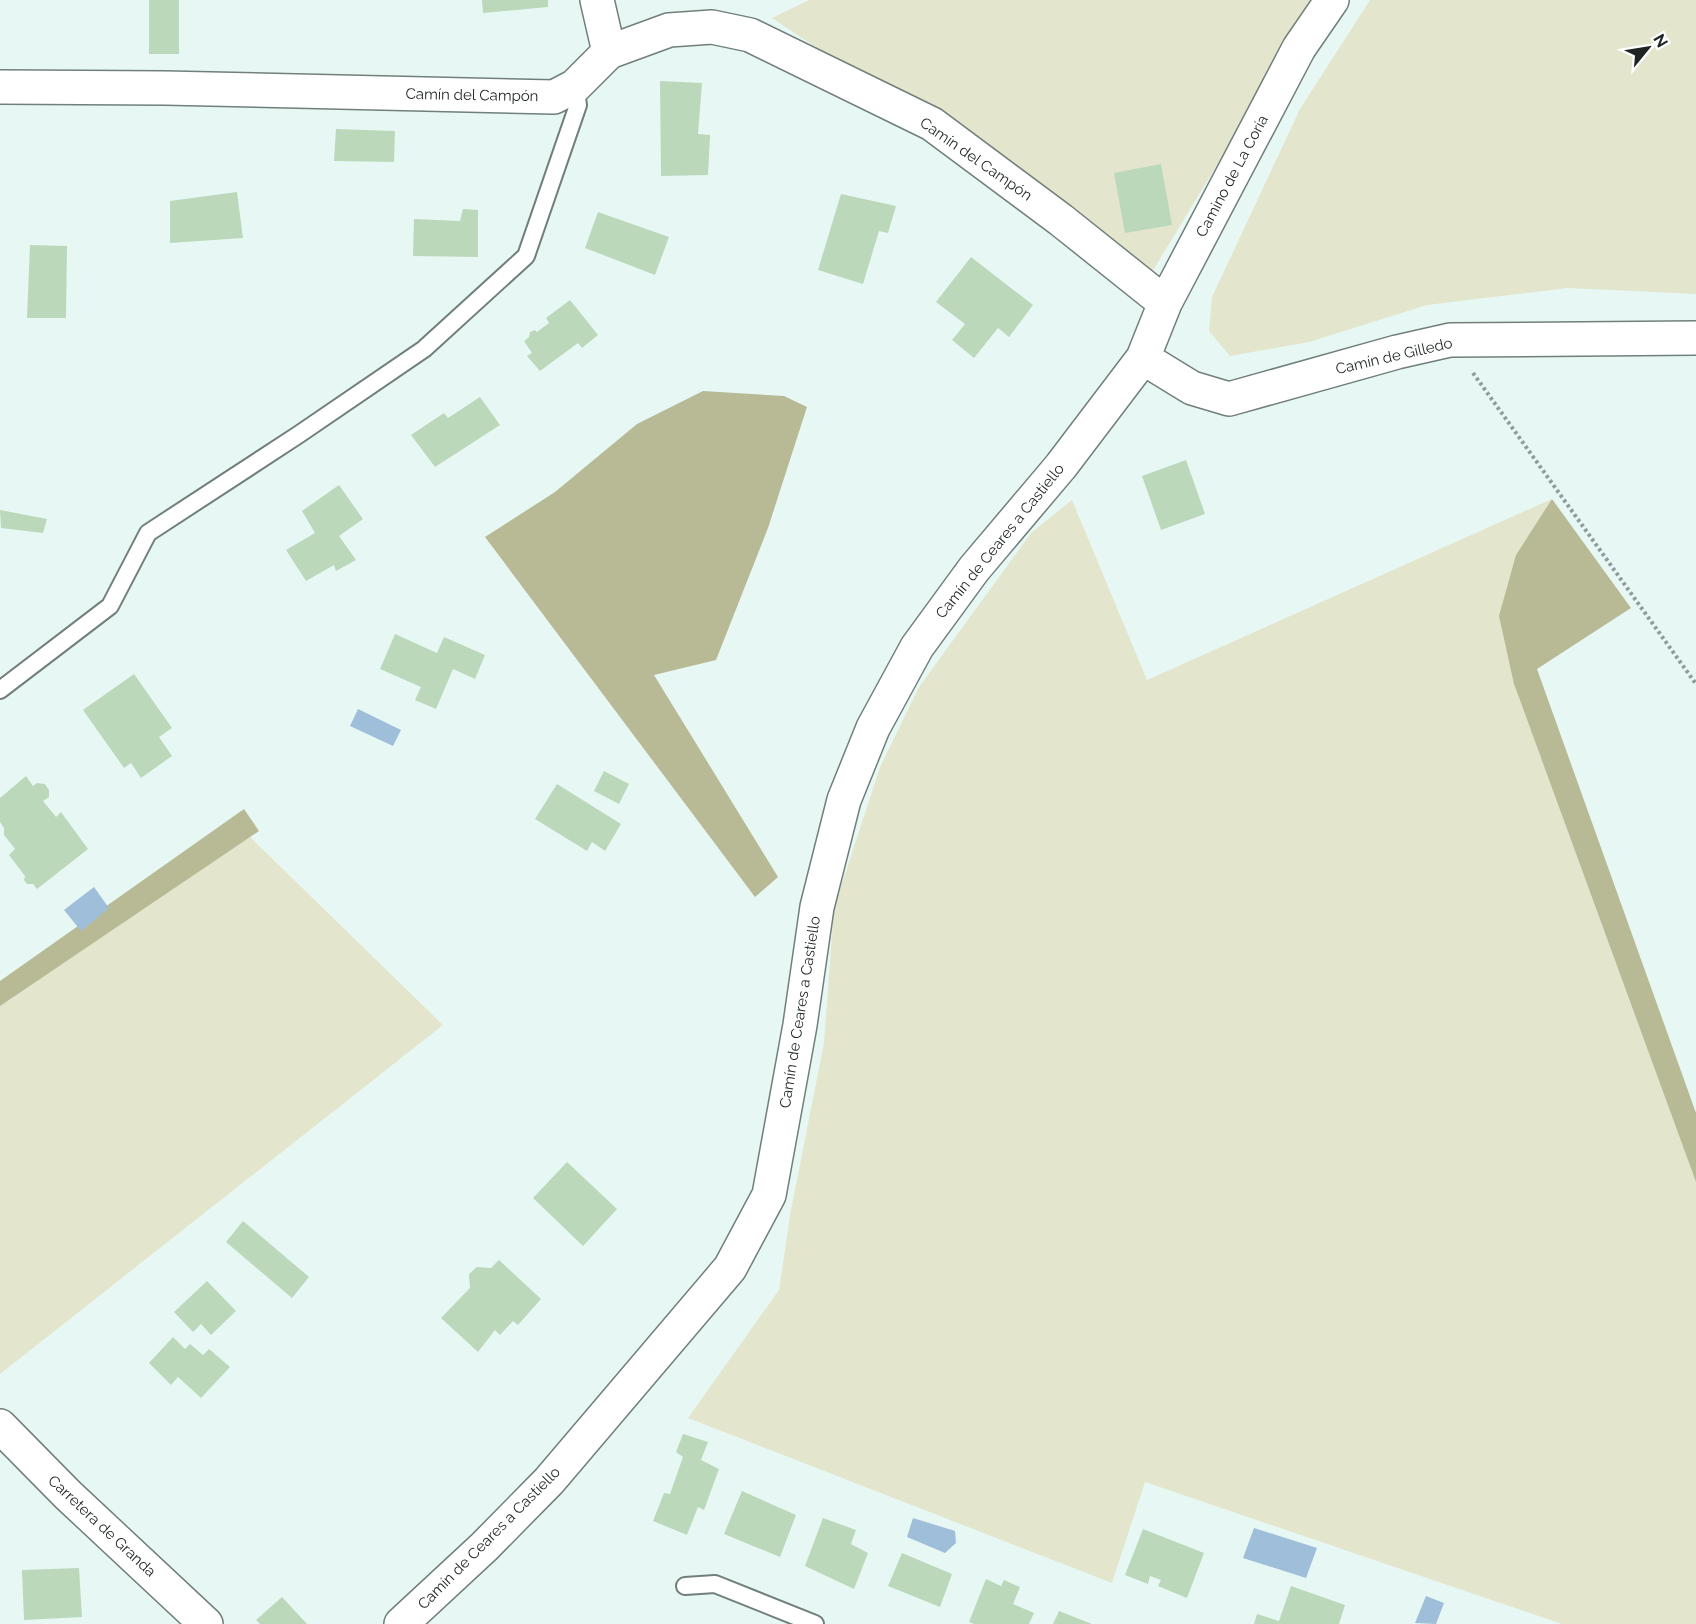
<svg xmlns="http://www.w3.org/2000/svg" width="1696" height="1624" viewBox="0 0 1696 1624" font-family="Raleway,sans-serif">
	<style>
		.green { fill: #e3e5cd }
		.forest { fill: #b7ba95 }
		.water { fill: #9fbed9 }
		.building { fill: #bbd8bb }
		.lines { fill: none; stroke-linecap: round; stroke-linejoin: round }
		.service-casing { stroke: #707f7b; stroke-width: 20 }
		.minor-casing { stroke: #707f7b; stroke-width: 36 }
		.path { stroke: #8f9c99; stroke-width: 4; stroke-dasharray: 3 3; stroke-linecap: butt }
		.service { stroke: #fff; stroke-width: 16 }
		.minor { stroke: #fff; stroke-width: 33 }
		.labels { text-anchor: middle; stroke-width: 4.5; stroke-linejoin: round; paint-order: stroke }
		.street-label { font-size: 15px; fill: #1e2523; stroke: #fff }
	</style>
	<rect width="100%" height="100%" fill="#e7f8f4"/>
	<path class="green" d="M809 0H1317L1152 272 772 18Z
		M1370 0H1696V294L1568 288 1427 305 1309 342 1230 356 1209 331 1212 297 1300 109Z
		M1552 499 1517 555 1514 684 1696 1182V1624H1562L1145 1482 1112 1583 688 1418 779 1290 791 1210 824 1043 834 908 880 767 919 687 1031 533 1072 500 1147 680Z
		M250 837 443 1025 0 1374V1003Z"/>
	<path class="forest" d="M703 391 784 396 807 407 768 528 716 660 654 675 778 877 755 897 485 537 555 492 637 424Z
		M1552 499 1631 608 1537 669 1696 1113V1182L1514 684 1499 616 1516 555Z
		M244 809 259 831 0 1006V981Z"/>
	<path class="water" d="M358 709 401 730 393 746 350 726Z
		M94 887 109 908 81 931 64 910Z
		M913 1518 955 1531 956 1543 945 1553 907 1537Z
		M1254 1528 1317 1548 1306 1578 1243 1558Z
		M1426 1596 1444 1603 1436 1624 1415 1623Z"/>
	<path class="building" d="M149 0H179V54H149Z
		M482 0H548V7L483 13Z
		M660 81 702 83 698 134 710 135 708 175 661 176Z
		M336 129 395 131 394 162 334 161Z
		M1161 164 1172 225 1125 233 1114 173Z
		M237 192 243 238 170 243V201Z
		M841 194 896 206 888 233 879 231 863 284 818 270Z
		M463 209 478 210V257L413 256 414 219 460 221Z
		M598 212 669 237 655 275 585 248Z
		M30 245 67 246 66 318H27Z
		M971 257 1033 305 1009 337 998 328 974 358 952 340 965 324 936 302Z
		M570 300 598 335 582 348 578 343 540 371 527 356 532 353 524 341 529 337 530 332 535 330 537 332 549 323 546 318Z
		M480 397 500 425 435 467 411 435 444 413 448 418Z
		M1186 460 1205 514 1161 530 1142 476Z
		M339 485 363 519 339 536 356 560 336 571 334 565 306 581 286 550 315 533 302 511Z
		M0 510 47 519 43 533 1 528Z
		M395 634 437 653 444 637 485 655 475 679 453 669 436 709 415 700 421 687 380 669Z
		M134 674 172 728 159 737 172 756 141 778 131 763 124 768 83 710Z
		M604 771 629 784 619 804 594 791Z
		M26 776 33 786 37 783 45 784 49 790V797L43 801 56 817 61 812 88 849 37 889 33 884H27L24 880 25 876 9 855 15 849 4 835V828L0 822V798Z
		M557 784 621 824 605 851 592 842 587 851 535 819Z
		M567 1162 617 1209 583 1246 533 1198Z
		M243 1221 309 1277 292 1298 226 1242Z
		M499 1260 541 1299 518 1325 513 1321 500 1335 495 1330 478 1352 441 1318 470 1288 469 1274 477 1267 491 1268Z
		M207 1281 236 1311 211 1335 201 1324 193 1332 174 1312Z
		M173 1337 185 1349 190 1344 203 1355 209 1349 230 1367 201 1398 178 1377 171 1385 149 1363Z
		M683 1434 708 1442 701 1460 719 1469 704 1510 698 1507 687 1535 653 1521 664 1493 670 1494 683 1457 676 1452Z
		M742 1491 796 1515 780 1557 724 1534Z
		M823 1518 856 1530 851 1544 868 1553 854 1589 805 1566Z
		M1143 1529 1204 1553 1187 1598 1158 1586 1161 1580 1150 1576 1148 1584 1125 1575Z
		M902 1553 952 1574 940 1607 888 1586Z
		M79 1568 82 1617 24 1620 22 1570Z
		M986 1579 1001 1586 1004 1580 1020 1587 1013 1604 1034 1613 1029 1624H974L969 1622Z
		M1291 1586 1345 1605 1339 1624H1254L1257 1614 1279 1621Z
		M282 1597 307 1624H260L256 1620Z
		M1059 1611 1092 1624H1053Z"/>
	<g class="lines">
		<g class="service-casing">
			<path id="service" d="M0 690 110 606 148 533 298 435 424 349 526 256 578 105 575 86
				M685 1586 715 1584 815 1624"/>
		</g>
		<g class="minor-casing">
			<path id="minor" d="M597 0 609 52
				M0 87 165 88 554 97 575 86 609 52 669 30 712 27 750 35 932 124 1061 220 1165 303
				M1143 358 1192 388 1229 399 1397 352 1450 340 1696 338
				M0 1426 68 1495 206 1624
				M401 1624 484 1547 549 1481 730 1268 769 1195 800 1025 817 907 844 800 873 728 917 647 974 569 1061 466 1143 358 1165 303 1299 48 1332 0"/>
		</g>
		<path class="path" d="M1473 373 1696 684"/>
		<use href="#service" class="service"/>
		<use href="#minor" class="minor"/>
	</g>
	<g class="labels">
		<g class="street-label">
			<text transform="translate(472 95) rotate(1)" y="5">Camín del Campón</text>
			<text transform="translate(976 159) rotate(35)" y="5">Camín del Campón</text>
			<text transform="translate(1232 176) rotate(-62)" y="5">Camino de La Coría</text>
			<text transform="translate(1394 356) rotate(-13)" y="5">Camín de Gilledo</text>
			<text transform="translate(1000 541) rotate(-51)" y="5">Camín de Ceares a Castiello</text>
			<text transform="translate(800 1012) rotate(-81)" y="5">Camín de Ceares a Castiello</text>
			<text transform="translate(102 1526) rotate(43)" y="5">Carretera de Granda</text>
			<text transform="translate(489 1538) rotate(-45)" y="5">Camín de Ceares a Castiello</text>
		</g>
	</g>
	<g transform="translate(1648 48) rotate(60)" stroke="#ffffff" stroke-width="4.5" paint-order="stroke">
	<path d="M0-4.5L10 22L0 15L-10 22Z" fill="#1e2523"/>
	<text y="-9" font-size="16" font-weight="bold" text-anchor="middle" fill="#1e2523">N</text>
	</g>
</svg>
